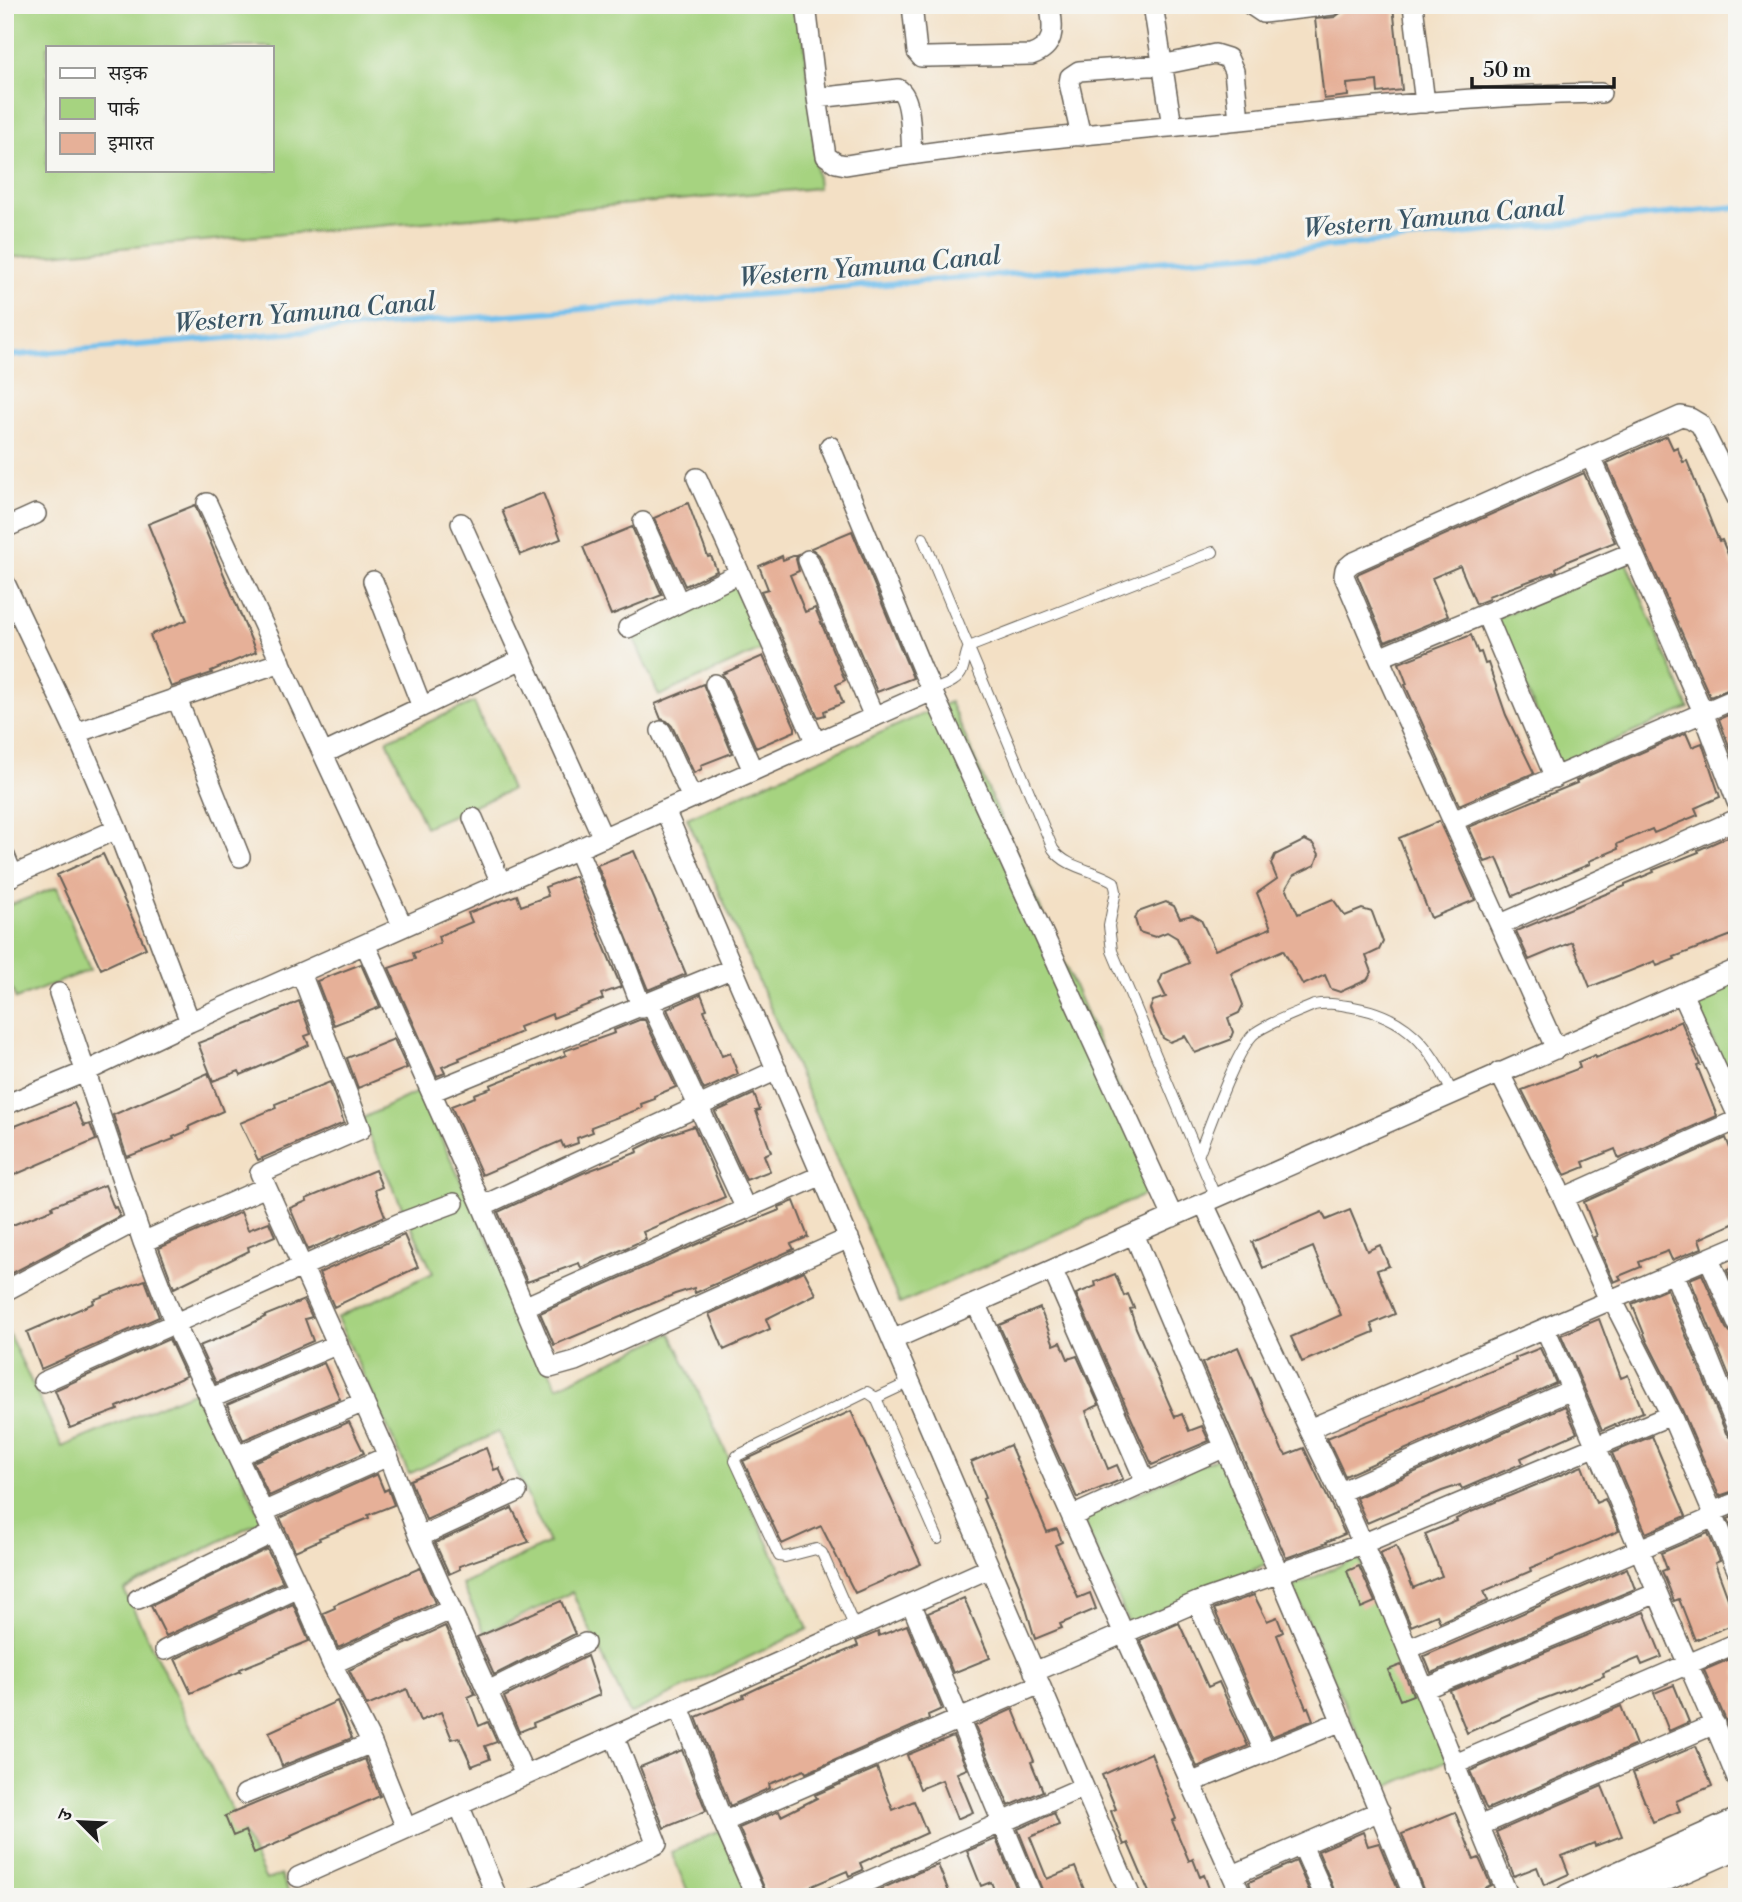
<svg xmlns="http://www.w3.org/2000/svg" width="1742" height="1902" viewBox="0 0 1742 1902" font-family="'Libre Bodoni','Noto Serif Devanagari',serif">
	<style>
		.green { fill: #a6d380; stroke: #61784e; stroke-width: 2; fill-rule: evenodd }
		.lines { fill: none; stroke-linecap: round; stroke-linejoin: round }
		.stream { stroke: #73c0ed; stroke-width: 6 }
		.building { fill: #e6b098 }
		.lane-casing { stroke: #676157; stroke-width: 12 }
		.street-casing { stroke: #676157; stroke-width: 22 }
		.secondary-casing { stroke: #676157; stroke-width: 29 }
		.lane { stroke: #fff; stroke-width: 10 }
		.street { stroke: #fff; stroke-width: 19 }
		.secondary { stroke: #fff; stroke-width: 26 }
		.labels { text-anchor: middle; stroke-width: 6; stroke-linejoin: round; paint-order: stroke }
		.water-label { font-size: 26px; font-style: italic; fill: #3a5565; stroke: #f6f6f2 }
	</style>
	<rect width="100%" height="100%" fill="#f6f6f2"/>
	<filter id="ink" filterUnits="userSpaceOnUse"><feTurbulence type="fractalNoise" baseFrequency=".0143" numOctaves="2"/><feDisplacementMap in="SourceGraphic" scale="14" xChannelSelector="R" yChannelSelector="G"/><feConvolveMatrix kernelMatrix="1 2 1 2 8 2 1 2 1" color-interpolation-filters="sRGB"/></filter>
	<filter id="wash" filterUnits="userSpaceOnUse"><feTurbulence type="fractalNoise" baseFrequency=".00686" numOctaves="4" result="noise"/><feDisplacementMap in="SourceGraphic" scale="28" xChannelSelector="R" yChannelSelector="G"/><feGaussianBlur stdDeviation="1.57" result="paint"/><feColorMatrix in="noise" values="0 0 0 0 0 0 0 0 0 0 0 0 0 0 0 0 0 1.4 0 .05"/><feComposite in="paint" operator="in"/></filter>
	<g filter="url(#wash)">
		<rect width="100%" height="100%" fill="#f3e0c5"/>
		<path class="green" d="M5 5H801L818 188 5 258ZM47 47H271V170H47Z
			M1626 562 1689 708 1559 765 1496 618Z
			M735 585 763 649 659 696 631 632Z
			M474 702 511 790 425 827 387 740Z
			M950 702 1162 1187 900 1304 687 818Z
			M57 887 90 970 16 999 5 973V907Z
			M1737 982V1095L1695 1001Z
			M419 1091 557 1387 671 1333 808 1629 630 1714 572 1592 485 1633 462 1585 549 1543 498 1432 409 1474 337 1318 433 1273 361 1119Z
			M5 1326 62 1447 202 1388 262 1520 124 1590 266 1880 281 1875 291 1897H5Z
			M1219 1457 1266 1564 1129 1624 1082 1518Z
			M1358 1557 1448 1760 1382 1789 1293 1587Z
			M727 1828 756 1897H690L671 1852Z"/>
		<g class="lines">
			<path class="stream" d="M5 356 1254 254 1737 207"/>
		</g>
		<g id="blocks">
			<path class="building" d="M1393 6 1402 90 1378 93 1377 81 1347 84 1348 96 1324 99 1315 19 1335 17 1343 11Z
				M1667 436 1673 449 1677 447 1683 462 1687 461 1712 524 1719 541 1722 540 1737 576V686L1710 697 1607 463Z
				M1584 473 1615 542 1570 560 1556 568 1557 571 1488 596 1489 599 1476 604 1460 566 1432 578 1448 616 1385 642 1357 575 1359 573Z
				M543 493 561 539 520 555 502 510Z
				M688 503 708 557 711 556 717 571 685 586 654 518Z
				M195 505 256 652 211 671 212 673 171 687 150 635 187 620 148 524Z
				M632 527 662 595 611 615 583 547Z
				M852 531 913 678 877 692 819 555 811 548Z
				M798 554 796 559 799 571 790 575 805 612 815 608 845 680 836 685 843 703 824 711 825 715 818 717 761 591 768 589 759 566 782 556 783 560Z
				M1471 635 1478 653 1481 652 1485 664 1488 663 1506 715 1534 773 1459 805 1405 685 1407 684 1399 663Z
				M763 656 795 727V731L756 748 726 679 722 674Z
				M703 684 732 753 701 765 702 769 694 773 672 726 667 721 661 719 655 704Z
				M1737 711V767L1719 719Z
				M1686 733 1692 747 1702 743 1720 797 1695 808 1698 815 1654 833 1652 829 1617 844 1618 849 1589 861 1590 864 1513 896 1497 858 1485 862 1469 827 1577 783 1576 781Z
				M1439 821 1475 900 1431 918 1399 838Z
				M1732 835 1737 846V933L1674 957 1675 959 1657 966 1655 961 1590 987 1572 942 1529 960 1516 931 1625 886V884L1654 872 1653 870 1699 852 1698 850Z
				M1305 840 1313 844 1319 854 1315 865 1294 875 1286 888 1298 914 1333 899 1345 916 1362 909 1372 912 1383 942 1379 950 1366 956 1372 972 1367 980 1340 992 1331 989 1325 975 1303 985 1283 950 1231 973 1243 1005 1239 1013 1228 1018 1233 1032 1230 1040 1195 1053 1185 1036 1170 1042 1163 1038 1150 1009 1153 1001 1166 997 1159 983 1163 974 1189 963 1177 938 1167 932 1155 937 1139 932 1135 919 1138 912 1166 902 1174 906 1180 918 1192 915 1201 920 1215 950 1271 928 1257 893 1277 879 1271 864 1275 855Z
				M634 851 686 974 648 990 597 865Z
				M103 854 146 948 101 969 57 875Z
				M575 876 621 987 601 994 603 999 553 1018 552 1014 519 1027 521 1032 459 1058 460 1060 442 1067 445 1073 437 1076 389 968 415 959 413 953 440 943 438 936 472 922 468 913 517 895 521 906 548 896 545 887Z
				M361 964 380 1007 334 1025 317 981Z
				M701 994 707 1009 704 1010 722 1056 730 1053 738 1074 704 1090 667 1009Z
				M299 1001 311 1034 305 1036 309 1045 241 1075 239 1071 213 1081 198 1043 258 1020Z
				M639 1020H645L676 1087 654 1096 655 1099 641 1104 642 1108 591 1127 593 1132 577 1138 578 1143 564 1148 561 1141 482 1175 451 1106 475 1097 474 1094 491 1088 490 1085 566 1055 564 1051 615 1033 614 1030Z
				M1681 1021 1700 1065 1697 1066 1717 1116 1619 1159 1615 1149 1583 1162 1585 1167 1565 1175 1522 1090 1580 1068 1578 1062 1595 1055 1596 1058Z
				M394 1039 407 1068 358 1088 347 1058Z
				M208 1073 223 1111 188 1127 190 1130 173 1137 174 1139 127 1157 113 1115Z
				M330 1082 344 1123 258 1160 240 1123 276 1108 275 1104Z
				M754 1094 760 1110 756 1111 771 1152 764 1155 770 1171 746 1180 715 1112Z
				M74 1103 84 1126 90 1124 96 1140 5 1179V1130Z
				M694 1126 725 1197 643 1232 646 1239 581 1268 579 1263 527 1282 498 1212 583 1173 638 1152 637 1149 661 1137Z
				M1726 1138 1737 1166V1222L1699 1239 1702 1248 1672 1260 1668 1251 1639 1262 1641 1267 1619 1276 1621 1279 1614 1282 1594 1237 1597 1236 1584 1202Z
				M375 1170 382 1187 375 1190 385 1216 308 1250 290 1208 307 1201 306 1199Z
				M105 1185 114 1208 116 1207 120 1216 5 1277V1228L53 1209 52 1206Z
				M794 1201 808 1237 791 1244 794 1249 695 1293 694 1288 675 1294 554 1345 540 1313 720 1234 780 1210 779 1207Z
				M1350 1210 1367 1251 1380 1245 1389 1266 1377 1270 1395 1314 1371 1324 1374 1332 1302 1362 1291 1337 1341 1315 1313 1247 1263 1268 1252 1242 1322 1212 1326 1220Z
				M241 1212 248 1230 269 1222 275 1236 248 1247 249 1251 174 1288 159 1248Z
				M404 1235 418 1267 334 1307 319 1273Z
				M1737 1266V1292L1727 1270Z
				M804 1271 816 1294 766 1319 770 1329 724 1350 709 1314Z
				M1115 1274 1124 1296 1128 1294 1134 1308 1130 1309 1136 1328 1175 1417 1182 1414 1189 1431 1202 1426 1209 1441 1152 1465 1076 1294 1096 1286 1095 1282Z
				M1702 1274 1726 1328 1730 1333 1737 1335V1395L1690 1279Z
				M145 1280 159 1317 41 1369 27 1332 94 1303 93 1300Z
				M1667 1289 1726 1433 1730 1438 1737 1440V1490L1719 1496 1682 1410 1647 1341 1632 1304Z
				M304 1300 312 1317 305 1319 313 1341 216 1383 199 1346 232 1333 265 1317 264 1316Z
				M1040 1308 1054 1345 1061 1342 1068 1359 1077 1356 1099 1405 1086 1411 1092 1429 1108 1469 1117 1465 1123 1479 1077 1498 999 1325Z
				M1599 1319 1621 1378 1628 1375 1643 1412 1602 1430 1561 1335Z
				M169 1339 186 1376 117 1407 118 1410 70 1428 55 1390Z
				M1238 1347 1282 1450 1286 1455 1304 1448 1345 1534 1326 1542 1327 1543 1286 1558 1202 1363Z
				M1540 1348 1556 1383 1345 1476 1327 1438 1516 1361 1515 1358Z
				M324 1363 340 1399 243 1440 227 1405Z
				M1565 1406 1577 1433 1521 1458 1523 1463 1462 1489 1460 1485 1442 1491 1367 1523 1356 1498Z
				M851 1411 921 1564 855 1593 821 1526 782 1544 743 1461Z
				M349 1422 364 1453 269 1496 253 1462Z
				M1652 1436 1686 1516 1646 1533 1612 1453Z
				M1010 1445 1047 1532 1057 1529 1062 1542 1055 1545 1078 1598 1090 1593 1096 1609 1060 1624 1062 1628 1035 1639 1019 1585 983 1499 985 1498 971 1462Z
				M486 1448 494 1470 499 1468 505 1482 503 1485 426 1520 410 1480Z
				M1582 1466 1596 1503 1605 1499 1619 1531 1530 1568 1531 1571 1484 1591 1488 1601 1440 1622 1437 1615 1411 1626 1380 1553 1396 1546 1413 1588 1442 1576 1425 1534 1457 1521 1456 1519 1471 1512Z
				M377 1474 384 1491 388 1489 394 1505 368 1515 369 1518 319 1538 320 1540 295 1551 280 1518Z
				M512 1508 529 1542 459 1566 460 1569 449 1574 435 1543Z
				M1737 1515V1538L1728 1519Z
				M1708 1533 1720 1561 1715 1563 1737 1623 1695 1640 1679 1599 1674 1601 1670 1590 1662 1571 1667 1569 1661 1553Z
				M267 1549 283 1582 166 1636 151 1606Z
				M1359 1566 1375 1602 1361 1608 1347 1571Z
				M420 1568 435 1603 338 1648 323 1613 335 1608 334 1605Z
				M1627 1568 1635 1589 1431 1673 1424 1656Z
				M1254 1595 1267 1621 1277 1617 1283 1632 1277 1635 1306 1708 1308 1707 1313 1720 1271 1737 1214 1609Z
				M964 1598 990 1658 953 1673 928 1613Z
				M561 1601 575 1634 494 1675 477 1637Z
				M293 1604 309 1641 240 1669 241 1671 191 1693 175 1659Z
				M1644 1612 1662 1657 1642 1665 1639 1658 1603 1673 1604 1676 1538 1701 1467 1733 1450 1691Z
				M1179 1623 1208 1687 1219 1682 1248 1746 1197 1767 1140 1640Z
				M907 1625 942 1709 928 1715 929 1719 806 1773 804 1770 769 1784 770 1788 730 1806 696 1717 744 1697 743 1695 762 1686 858 1646 856 1641 878 1632 879 1636Z
				M445 1626 475 1694 468 1697 479 1726 488 1722 497 1742 485 1746 490 1759 472 1766 459 1737 452 1739 441 1712 420 1721 407 1689 367 1706 349 1670Z
				M587 1656 600 1695 533 1723 534 1726 519 1732 504 1697Z
				M1737 1656V1746L1704 1670Z
				M1401 1665 1413 1695 1400 1700 1388 1670Z
				M1674 1685 1689 1722 1669 1731 1654 1693Z
				M337 1701 352 1738 282 1766 269 1732Z
				M1621 1706 1636 1745 1487 1809 1485 1806 1470 1771Z
				M1013 1709 1034 1761 1031 1762 1043 1791 1009 1806 975 1726Z
				M953 1736 967 1769 957 1773 973 1812 957 1819 942 1780 920 1789 907 1755Z
				M1696 1746 1712 1786 1676 1801 1680 1811 1653 1822 1633 1773Z
				M682 1750 706 1811 664 1828 640 1767Z
				M1151 1753 1176 1819 1172 1821 1189 1861 1193 1859 1200 1877 1204 1875 1212 1897H1151L1128 1843 1124 1845 1111 1811 1116 1809 1102 1775Z
				M365 1759 380 1796 291 1835 292 1837 254 1853 245 1831 233 1836 225 1816Z
				M877 1768 893 1810 914 1801 927 1833 860 1863 863 1870 849 1876 847 1871 786 1897H768L739 1828 779 1811 781 1816 817 1798 815 1795Z
				M1602 1786 1622 1836 1595 1846 1594 1843 1562 1856 1569 1874 1544 1885 1537 1867 1514 1876 1496 1832Z
				M1455 1812 1474 1860 1479 1858 1491 1885 1485 1888 1486 1890 1470 1897H1426L1402 1834Z
				M1054 1813 1059 1825 1030 1837 1047 1879 1075 1867 1087 1897H1045L1018 1829Z
				M1363 1832 1368 1846 1379 1843 1401 1897H1337L1318 1851Z
				M996 1839 1020 1897H997L991 1882 981 1886 967 1851Z
				M1296 1861 1312 1897H1254L1249 1882Z
				M938 1865 951 1897H863L919 1872Z"/>
		</g>
	</g>
	<g filter="url(#ink)">
		<use href="#blocks" fill-opacity="0" stroke="#676157" stroke-width="2"/>
		<g class="lines">
			<g class="lane-casing">
				<path id="lane" d="M923 538 1053 849C1067 869 1094 869 1114 882L1116 891 1109 926 1112 951 1216 1198
					M932 691C942 686 958 682 962 671 965 663 965 655 969 647L1213 552
					M1198 1156C1208 1131 1237 1047 1255 1033 1268 1023 1299 1012 1314 1005 1328 1002 1340 1005 1353 1007 1406 1016 1431 1046 1452 1093
					M876 1398 938 1539
					M855 1628 822 1553 816 1549 785 1557 779 1556 735 1461 737 1456 867 1392 876 1398 910 1382"/>
			</g>
			<g class="street-casing">
				<path id="street" d="M806 5 817 98 826 156 836 163 846 165C970 144 1096 134 1221 122 1347 110 1474 95 1601 93
					M912 5 917 52 921 57H928L1031 55C1057 46 1053 28 1050 5
					M1153 5 1172 126
					M1251 5 1263 13 1333 5
					M1413 5 1425 103
					M817 98 898 89C913 97 910 137 912 154
					M1081 136 1069 83 1070 77 1079 71 1161 65 1215 54 1228 58 1234 71 1239 120
					M830 446 922 669 1173 1217
					M1591 457 1703 712 1737 802
					M697 478 816 743
					M207 503 403 927
					M643 522 679 603
					M461 523 603 838
					M5 528 36 514
					M808 560 874 717
					M373 581 422 707
					M5 583 76 733 117 829 190 1022
					M1486 614 1555 778
					M628 628 738 574
					M1379 658 1633 552
					M715 684 753 771
					M177 699 240 857
					M661 731 692 798
					M76 733 281 662
					M323 754 522 659
					M665 810 1131 1897
					M473 818 501 883
					M1453 821 1737 698
					M577 849 617 942 642 1008
					M5 856 13 876
					M5 879 117 829
					M1501 924 1737 819
					M365 944 482 1206 550 1368 575 1361 849 1238
					M301 973 361 1129 260 1173 388 1456 419 1537 525 1775
					M59 993 143 1242 175 1324 299 1588 332 1664 372 1743 406 1828
					M1682 993 1737 1114
					M651 1004 746 1209
					M1556 1049 1379 658 1344 576 1345 569 1352 563 1681 416 1690 418 1700 424 1737 498
					M1499 1072 1563 1198 1609 1300
					M431 1092 733 968
					M5 1105 85 1072 190 1022 932 691
					M1563 1198 1737 1120
					M1204 1204 1309 1429 1737 1246
					M482 1206 777 1070
					M1134 1234C1226 1455 1325 1674 1414 1897
					M143 1242 266 1187
					M1709 1259 1737 1323
					M1053 1271 1146 1483
					M1674 1273 1737 1428
					M5 1291 136 1221
					M1612 1299 1671 1415 1737 1570
					M976 1303 1242 1897
					M524 1307 822 1175
					M1545 1328C1583 1416 1621 1504 1657 1592 1683 1655 1712 1716 1737 1779
					M892 1340 1737 969
					M43 1382 400 1223 454 1203
					M209 1399 338 1344
					M1309 1429C1385 1581 1443 1741 1509 1897
					M237 1456 364 1402
					M1340 1492 1571 1390
					M263 1512 388 1456
					M1712 1512 1737 1502
					M1072 1516 1223 1448
					M419 1537 517 1492
					M138 1599 273 1533
					M1197 1602 1265 1753
					M911 1603 1033 1897
					M1408 1649 1714 1517
					M165 1650 299 1588
					M332 1664 450 1610
					M1034 1672 1197 1602 1362 1544 1671 1415
					M1424 1689 1657 1593
					M488 1691 585 1643
					M679 1707 723 1822 756 1897
					M1453 1765 1737 1643
					M1190 1783 1342 1721
					M245 1794 372 1743
					M459 1805 497 1897
					M723 1822 1040 1684
					M1479 1826 1715 1724
					M1302 1845 1325 1897
					M1233 1875 1380 1811
					M298 1877 990 1568
					M537 1897 657 1844 614 1736
					M832 1897 1083 1787"/>
			</g>
			<g class="secondary-casing">
				<path id="secondary" d="M1569 1897 1737 1822
					M1621 1897 1737 1846"/>
			</g>
			<use href="#lane" class="lane"/>
			<use href="#street" class="street"/>
			<use href="#secondary" class="secondary"/>
		</g>
	</g>
	<g class="labels">
		<g class="water-label">
			<text transform="translate(1434 217) rotate(-5)" y="9">Western Yamuna Canal</text>
			<text transform="translate(870 266) rotate(-5)" y="9">Western Yamuna Canal</text>
			<text transform="translate(305 312) rotate(-5)" y="9">Western Yamuna Canal</text>
		</g>
	</g>
	<rect width="1742" height="1902" fill="none" stroke="#f6f6f2" stroke-width="28"/>
	<rect x="46" y="46" width="228" height="126" fill="#f6f6f2" stroke="#9f9f9c" stroke-width="2"/>
	<rect x="60" y="68" width="35" height="10" fill="#ffffff" stroke="#9f9f9c" stroke-width="2"/>
	<text x="108" y="80" font-size="21" fill="#1c1c1c">सड़क</text>
	<rect x="60" y="98" width="35" height="21" fill="#a6d380" stroke="#9f9f9c" stroke-width="2"/>
	<text x="108" y="116" font-size="21" fill="#1c1c1c">पार्क</text>
	<rect x="60" y="133" width="35" height="21" fill="#e6b098" stroke="#9f9f9c" stroke-width="2"/>
	<text x="108" y="150" font-size="21" fill="#1c1c1c">इमारत</text>
	<g transform="translate(80 1822) rotate(294)" stroke="#f6f6f2" stroke-width="5" paint-order="stroke">
	<path d="M0-5L12 26L0 18L-12 26Z" fill="#1c1c1c"/>
	<text y="-10" font-size="19" font-weight="bold" text-anchor="middle" fill="#1c1c1c">उ</text>
	</g>
	<path d="M1472 77v10h142v-10" fill="none" stroke="#1c1c1c" stroke-width="3.5"/>
	<text x="1483" y="77" font-size="21" fill="#1c1c1c" stroke="#f6f6f2" stroke-width="5" paint-order="stroke">50 m</text>
</svg>
